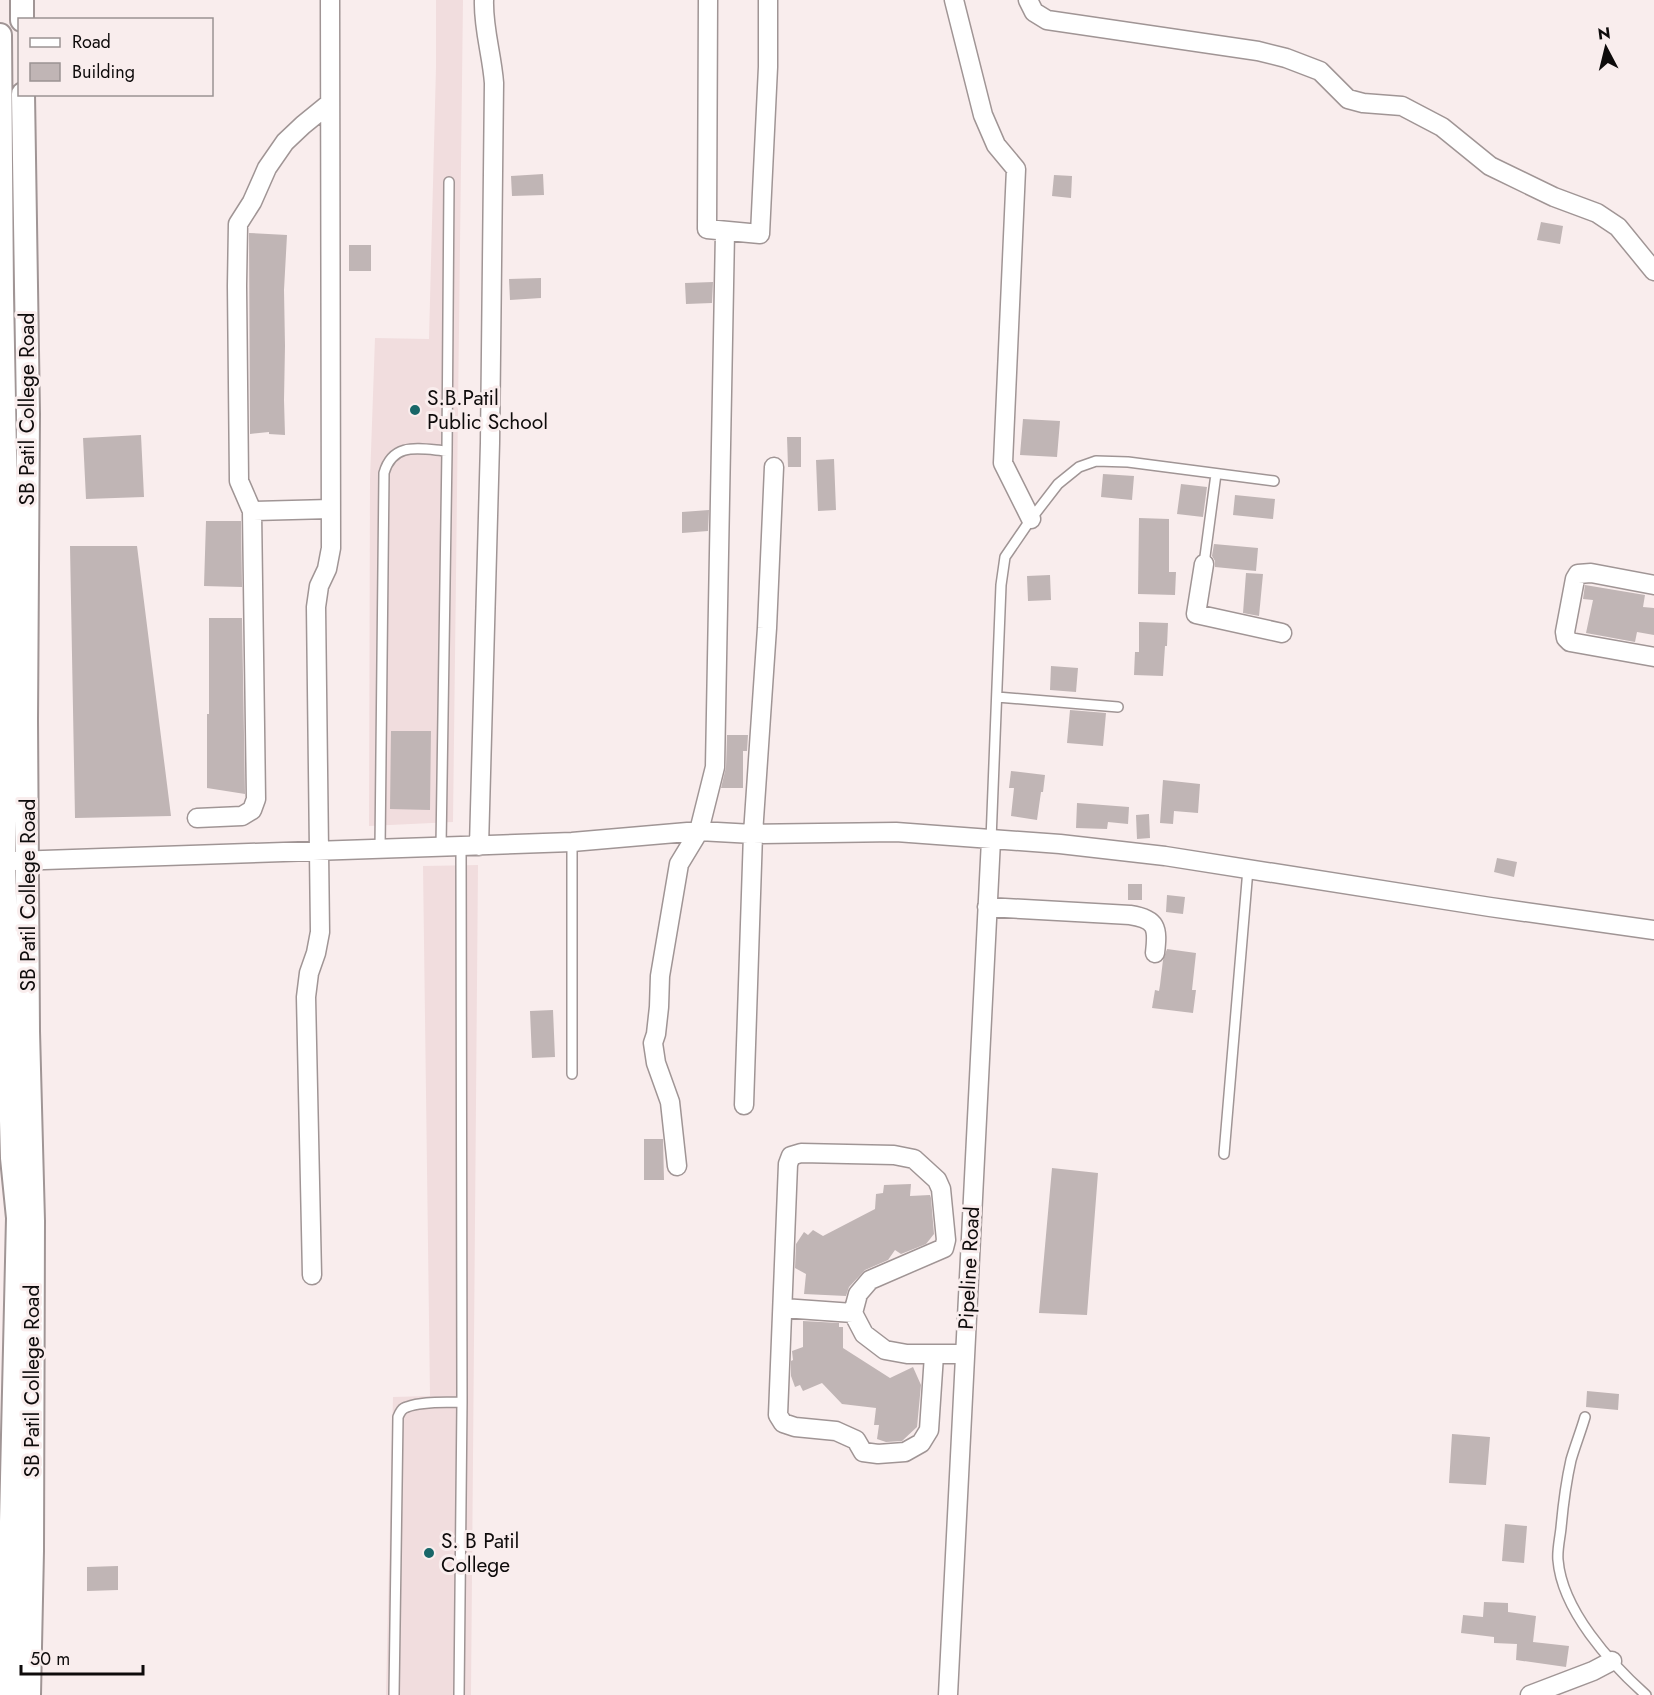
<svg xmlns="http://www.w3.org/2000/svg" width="1654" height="1695" viewBox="0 0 1654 1695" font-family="Jost,sans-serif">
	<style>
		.built { fill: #f1ddde }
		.building { fill: #c0b5b5 }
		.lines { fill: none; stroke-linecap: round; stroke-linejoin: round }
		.service-casing { stroke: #a09595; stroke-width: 12 }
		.minor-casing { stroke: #a09595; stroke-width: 21 }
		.tertiary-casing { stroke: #a09595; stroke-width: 26 }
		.service { stroke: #fff; stroke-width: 9 }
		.minor { stroke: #fff; stroke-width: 18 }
		.tertiary { stroke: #fff; stroke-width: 22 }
		.poi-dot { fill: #186668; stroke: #f9eded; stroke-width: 2 }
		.labels { text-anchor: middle; stroke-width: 6; stroke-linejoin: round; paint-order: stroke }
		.poi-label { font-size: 21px; fill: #0e0b0b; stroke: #f9eded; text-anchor: start }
		.street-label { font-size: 21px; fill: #0e0b0b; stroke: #f9eded }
	</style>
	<rect width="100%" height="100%" fill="#f9eded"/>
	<path class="built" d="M436 0H463L453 822 369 826 370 480 375 338 429 339 436 67Z
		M478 865 471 1695H386L393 1397 430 1396 423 866Z"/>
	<path class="building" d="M543 174 544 195 512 196 511 176Z
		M1054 175 1072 176 1071 198 1052 196Z
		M1541 222 1563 226 1560 244 1537 240Z
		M249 233 287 235 284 290 285 346 284 400 285 435 269 434V432L250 434Z
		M349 245H371V271H349Z
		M541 278V298L510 300 509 279Z
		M713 282 712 303 686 304 685 283Z
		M1023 419 1060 421 1057 457 1020 455Z
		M141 435 144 497 86 499 83 438Z
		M787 437H801V467H788Z
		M834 459 836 510 818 511 816 460Z
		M1103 474 1134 476 1132 500 1101 497Z
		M1181 484 1207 487 1203 517 1177 514Z
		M1235 495 1275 499 1273 519 1233 515Z
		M709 510 708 531 682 533V512Z
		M1139 518 1169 519V572H1176L1175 595 1138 594Z
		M206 521H241L242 587 204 586Z
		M1214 544 1258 548 1256 571 1215 567V561L1212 556Z
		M70 546H137L171 816 75 818Z
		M1246 573 1263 574 1259 616 1243 613Z
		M1050 575 1051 600 1028 601 1027 576Z
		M1585 585 1645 595 1643 607 1654 608V635L1637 632 1635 642 1586 633 1593 600 1583 599Z
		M209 618H242L245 794 207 788V714H209Z
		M1139 622 1168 623 1167 646H1165L1163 676 1134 675 1135 652H1139Z
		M1051 666 1078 668 1076 692 1050 690Z
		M1070 710 1106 713 1103 746 1067 743Z
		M391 731H431L430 810 390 809Z
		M727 735H748L747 751H743V788H721L726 767Z
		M1011 771 1045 775 1043 792H1041L1037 820 1011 816 1014 788H1009Z
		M1163 780 1200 784 1198 813 1174 811 1173 824 1160 823Z
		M1077 803 1129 807 1128 824 1108 822 1107 829 1076 828Z
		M1149 814 1150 838 1137 839 1136 815Z
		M1497 858 1517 862 1514 877 1494 872Z
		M1128 884H1142V900H1128Z
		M1167 895 1185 897 1183 914 1166 912Z
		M1167 949 1196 953 1192 990H1196L1193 1013 1152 1008 1155 990 1159 991 1160 985 1163 960Z
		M553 1010 555 1057 532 1058 530 1011Z
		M644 1139H663L664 1180H644Z
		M1052 1168 1098 1173 1087 1315 1039 1313Z
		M911 1184 910 1196 930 1195 931 1198 934 1234 926 1244 901 1254 895 1250 888 1260 865 1270 849 1287 846 1296 804 1294 806 1274 795 1268 796 1244 804 1232 808 1235 813 1230 823 1236 875 1209 876 1194 883 1193 884 1185Z
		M803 1321 839 1323V1327H843V1348L890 1378 913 1367 921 1385 917 1427 902 1441 886 1442 877 1439 879 1425H874L876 1408 842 1404 822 1383 803 1391 800 1385 795 1387 791 1376V1361L793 1360 792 1351 803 1347Z
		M1587 1391 1619 1394 1618 1410 1586 1407Z
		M1452 1434 1490 1437 1486 1485 1449 1483Z
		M1505 1524 1527 1526 1524 1563 1502 1561Z
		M118 1566V1590L87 1591V1567Z
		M1484 1602 1508 1603V1612L1536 1616 1533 1642 1569 1646 1566 1667 1516 1660 1517 1644 1494 1643V1637L1461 1633 1463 1615 1483 1617Z"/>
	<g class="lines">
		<g class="service-casing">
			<path id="service" d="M1204 564 1216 474
				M997 697 1118 707
				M991 840 1001 585 1005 557 1031 519 1058 484 1079 467 1096 461 1128 462 1274 481
				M572 842V1074
				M441 847 447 451
				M380 849 384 473C393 441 420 449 447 451L449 182
				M1224 1154 1248 869
				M1585 1417C1581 1431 1575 1446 1571 1460 1566 1482 1563 1506 1561 1528 1560 1538 1557 1550 1558 1560 1562 1610 1610 1663 1646 1695
				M394 1695 398 1417C400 1412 402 1408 407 1407 424 1401 444 1403 462 1402
				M459 1695 462 1402 461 846"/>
		</g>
		<g class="minor-casing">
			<path id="minor" d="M708 0 707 229 760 234 768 67V0
				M954 0 983 115 996 145 1016 169 1003 463 1031 519
				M1028 0 1034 12 1047 20 1258 51 1286 58 1320 71 1348 99 1363 103 1402 106 1442 127 1490 166 1554 197 1597 213 1618 227 1654 271
				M252 511 330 509
				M1204 564 1196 614 1282 633
				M1654 585 1591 573 1578 574 1575 579 1565 632 1566 638 1570 642 1654 657
				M197 818 242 816 252 810 256 799 252 511 239 481 237 286 238 224 252 202 267 168 285 142 303 125 330 103
				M479 846 490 443 494 83C492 55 483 28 484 0
				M14 861 461 846 572 842 699 831 753 834 896 832 1060 844 1165 856 1490 907 1654 930
				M987 907 1130 915C1157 919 1158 928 1155 953
				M744 1105 753 834 767 628 774 467
				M677 1166 670 1102 656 1063 653 1043 656 1034 659 1007 660 976 679 864 699 831 715 767 725 232
				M312 1275 306 997 309 973 316 953 320 932 316 607 319 586 327 569 331 548 330 0
				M783 1308 853 1313
				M934 1355 929 1430 921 1443 905 1452 878 1454 863 1452 856 1440 836 1431 795 1427 783 1423 778 1415 788 1164 791 1156 801 1153 894 1155 914 1159 937 1180 941 1189 946 1240 944 1248 870 1280 858 1294 853 1313 864 1334 885 1350 907 1354H965
				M948 1695 991 840
				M1530 1695 1593 1671 1612 1661"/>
		</g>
		<g class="tertiary-casing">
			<path id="tertiary" d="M22 0V20
				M0 35 2 294 8 612 4 861 12 1158 18 1218 7 1695
				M23 94 28 414 26 720 28 1031 33 1221 32 1551 29 1695"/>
		</g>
		<use href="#service" class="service"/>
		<use href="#minor" class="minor"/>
		<use href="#tertiary" class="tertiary"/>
	</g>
	<g class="poi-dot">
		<circle cx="415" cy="410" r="6"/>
		<circle cx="429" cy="1553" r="6"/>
	</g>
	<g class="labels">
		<g class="poi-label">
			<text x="427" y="405">S.B.Patil<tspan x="427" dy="24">Public School</tspan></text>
			<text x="441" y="1548">S. B Patil<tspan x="441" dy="24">College</tspan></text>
		</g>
		<g class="street-label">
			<text transform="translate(27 409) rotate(-90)" y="7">SB Patil College Road</text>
			<text transform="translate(28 895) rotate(-90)" y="7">SB Patil College Road</text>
			<text transform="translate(969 1268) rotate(-87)" y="7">Pipeline Road</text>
			<text transform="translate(32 1381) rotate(-90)" y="7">SB Patil College Road</text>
		</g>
	</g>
	<rect x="18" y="18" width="195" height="78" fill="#f9eded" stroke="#9b9393" stroke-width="1.5"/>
	<rect x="30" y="38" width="30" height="9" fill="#ffffff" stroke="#9b9393" stroke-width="1.5"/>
	<text x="72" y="48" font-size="18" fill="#0e0b0b">Road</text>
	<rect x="30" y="63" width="30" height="18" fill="#c0b5b5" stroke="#9b9393" stroke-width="1.5"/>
	<text x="72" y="78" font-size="18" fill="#0e0b0b">Building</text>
	<g transform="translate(1606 48) rotate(353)" stroke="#f9eded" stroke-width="4.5" paint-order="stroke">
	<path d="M0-4.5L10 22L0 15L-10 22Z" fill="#0e0b0b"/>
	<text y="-9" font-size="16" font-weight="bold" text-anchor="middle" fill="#0e0b0b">N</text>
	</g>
	<path d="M21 1665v9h122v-9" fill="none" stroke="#0e0b0b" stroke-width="3"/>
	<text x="30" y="1665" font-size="18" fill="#0e0b0b" stroke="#f9eded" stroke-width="4.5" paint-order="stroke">50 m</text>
</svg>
